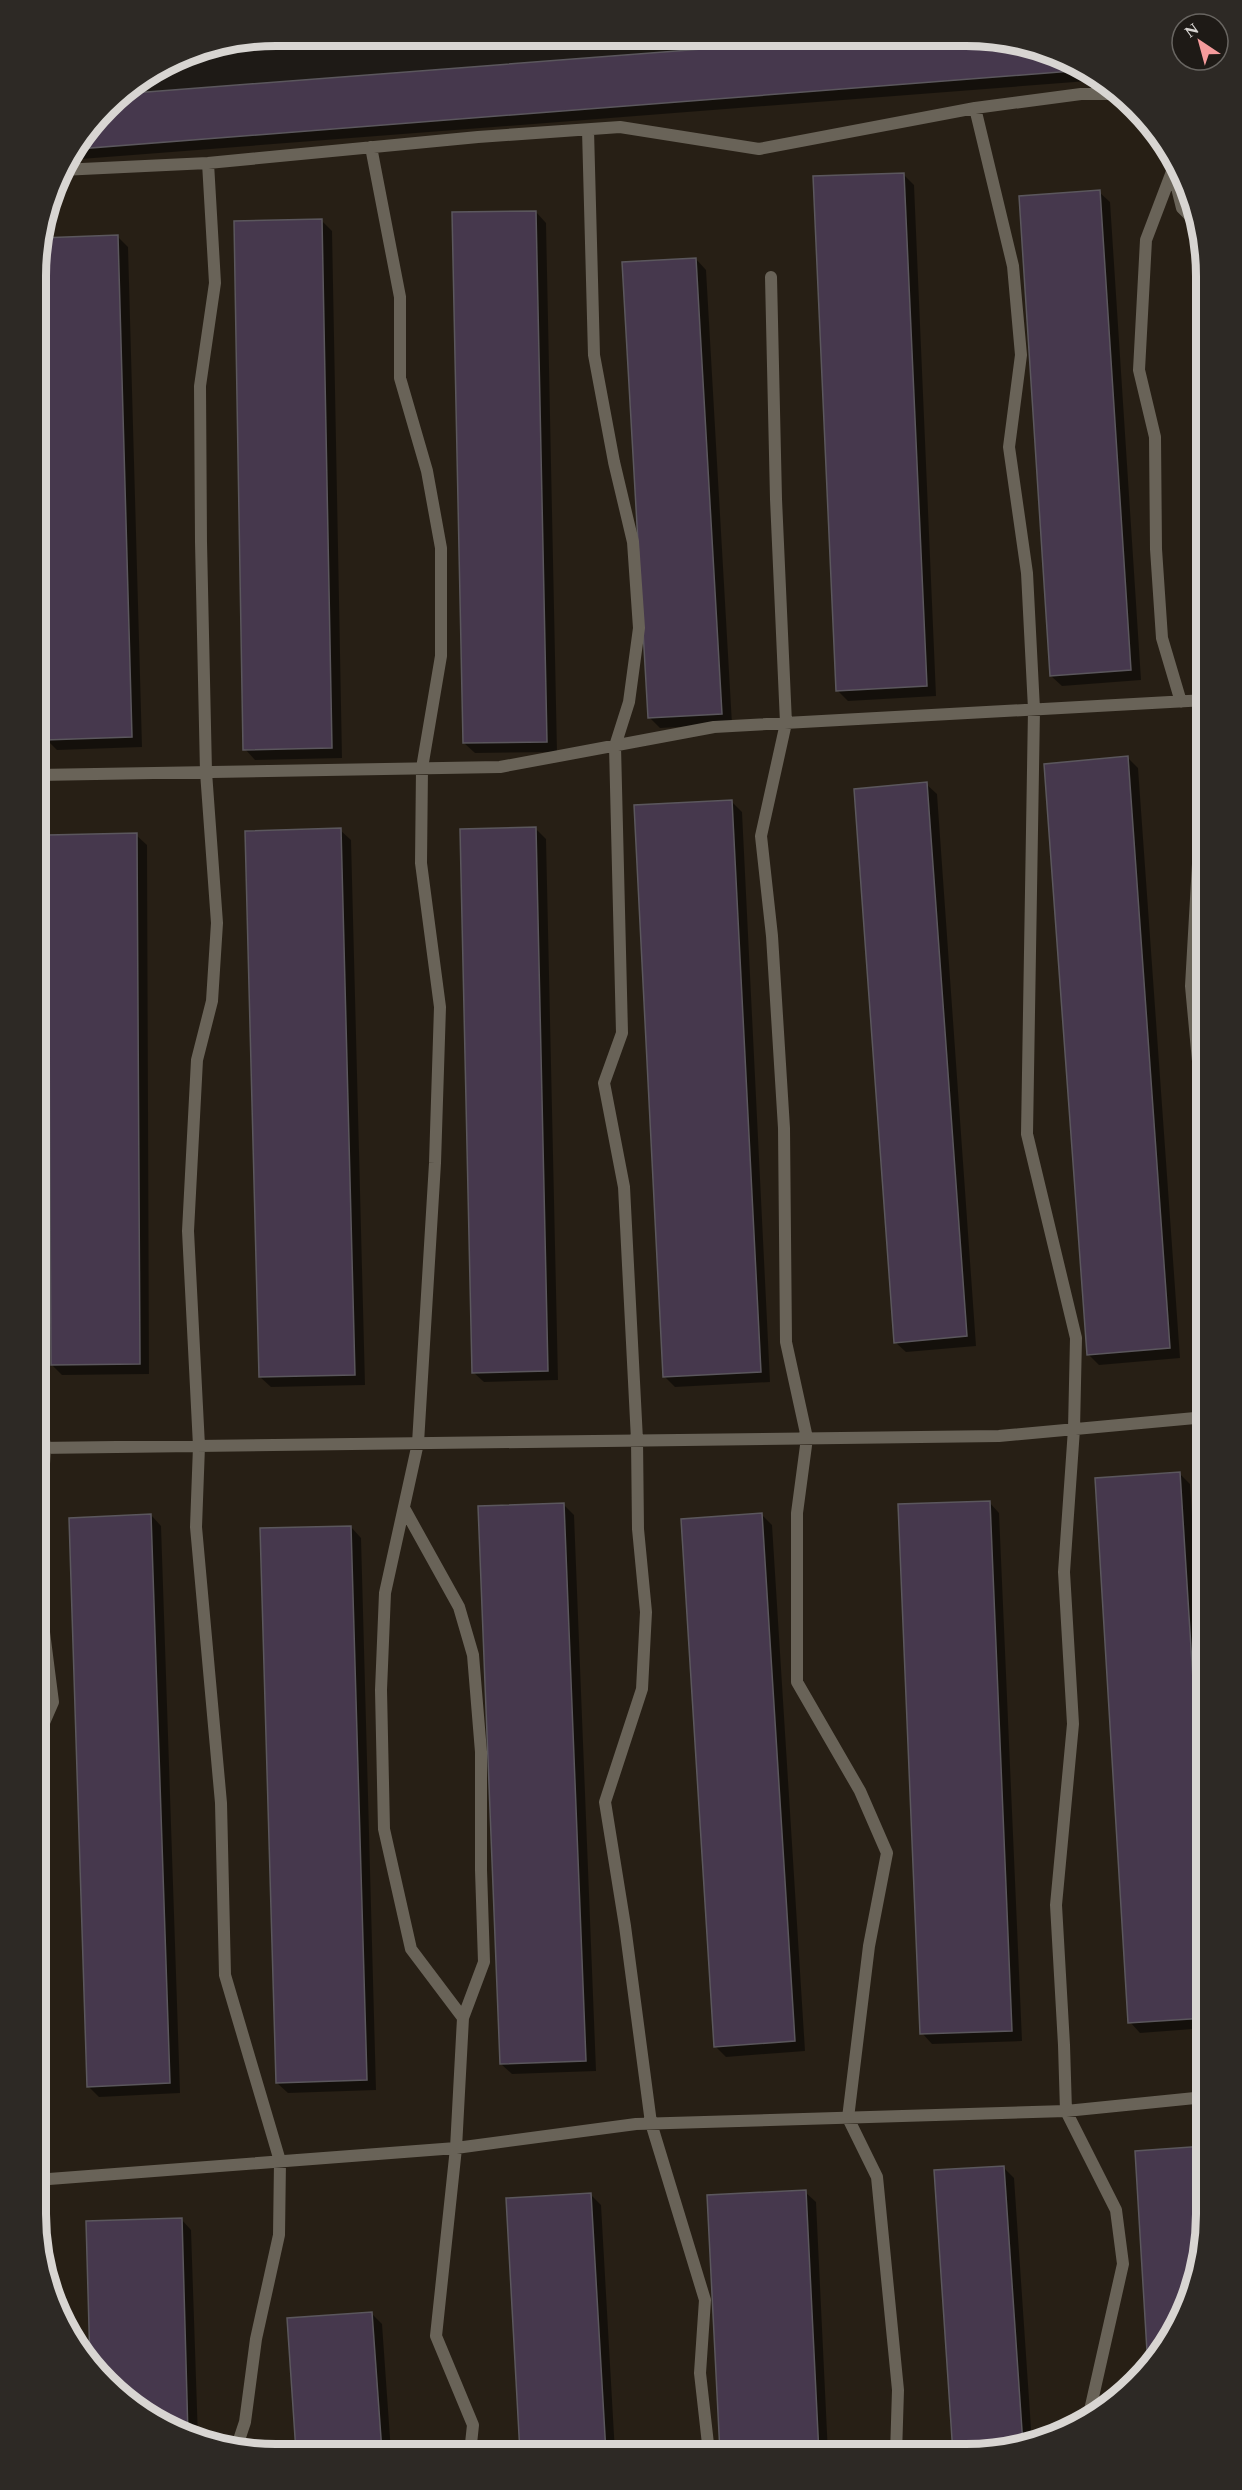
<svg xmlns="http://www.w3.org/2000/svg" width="1242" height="2490" viewBox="0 0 1242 2490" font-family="Spectral,serif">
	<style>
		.built { fill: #271f15 }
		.shadow { fill: #0007 }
		.building { fill: #46384d; stroke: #5b575d; stroke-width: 1.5 }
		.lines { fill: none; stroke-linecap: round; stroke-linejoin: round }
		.lane { stroke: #696358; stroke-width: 12 }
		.rim { fill: none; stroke: #d8d5d2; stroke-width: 8 }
	</style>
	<rect width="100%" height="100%" fill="#1e1a16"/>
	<path class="built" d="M832 39 1012 41 1072 61 1124 96 1166 143 1193 199 1206 276 1205 2230 1188 2305 1156 2360 1099 2413 1043 2441 966 2454 245 2452 170 2429 118 2395 76 2347 49 2291 36 2214 38 245 61 170 121 94Z"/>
	<path class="shadow" d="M850 40 1012 41 1072 61 1101 80 68 160 118 96Z
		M903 174 914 185 936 696 848 701 838 691Z
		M1099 192 1110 202 1141 680 1062 686 1051 676Z
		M536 212 546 223 557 752 475 753 464 743Z
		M322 221 332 231 342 758 255 760 245 749Z
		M118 237 128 247 142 747 57 750 47 740 38 433V245Z
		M696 259 706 270 732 724 660 728 650 718Z
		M1128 758 1138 768 1180 1358 1099 1365 1088 1354Z
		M926 784 937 794 976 1346 906 1352 895 1342Z
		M732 802 742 812 770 1382 675 1387 664 1376Z
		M535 828 546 839 558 1380 484 1382 473 1372Z
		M340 830 351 840 365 1385 271 1387 260 1377Z
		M136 835 147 845 149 1374 62 1375 52 1365Z
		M1180 1474 1190 1484 1206 1737V2028L1140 2033 1130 2022Z
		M989 1502 999 1513 1022 2041 932 2044 922 2033Z
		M563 1504 574 1515 596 2071 512 2074 501 2064Z
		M151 1515 161 1526 180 2093 99 2097 88 2086Z
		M762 1515 772 1525 805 2051 726 2057 716 2047Z
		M351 1527 361 1538 376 2090 288 2093 277 2083Z
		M1205 2147V2230L1188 2305 1156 2360 1149 2367 1137 2152Z
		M1004 2168 1014 2178 1032 2443 966 2454Z
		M805 2192 816 2202 828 2454 721 2453 709 2197Z
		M591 2195 601 2205 615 2453H521Z
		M181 2219 191 2230 198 2438 170 2429 118 2395Z
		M372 2314 382 2324 391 2452H298L288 2319Z"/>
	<path class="building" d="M832 39 1012 41 1072 61 1086 70 77 149 121 94Z
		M904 173 927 686 836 691 813 176Z
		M1100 190 1131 670 1050 676 1019 196Z
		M536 211 547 742 463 743 452 212Z
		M322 219 332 748 243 750 234 221Z
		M118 235 132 737 45 740 38 484V245L40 238Z
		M696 258 722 714 648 718 622 262Z
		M1128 756 1170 1348 1087 1355 1044 764Z
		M927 782 967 1336 894 1343 854 789Z
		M732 800 761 1372 663 1377 634 805Z
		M536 827 548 1371 472 1373 460 829Z
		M341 828 355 1375 259 1377 245 831Z
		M137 833 140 1364 51 1365 48 835Z
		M1180 1472 1206 1887V2018L1128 2023 1095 1478Z
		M990 1501 1012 2031 920 2034 898 1504Z
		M564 1503 586 2061 500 2064 478 1506Z
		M762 1513 795 2041 714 2047 681 1519Z
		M151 1514 170 2083 87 2087 69 1518Z
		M351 1526 367 2080 276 2083 260 1528Z
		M1205 2146V2230L1188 2305 1156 2360 1148 2368 1135 2151Z
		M1004 2166 1023 2445 966 2454H953L934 2170Z
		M806 2190 819 2454 720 2453 707 2195Z
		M591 2193 606 2453H520L506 2198Z
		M182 2218 188 2435 170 2429 118 2395 90 2363 86 2221Z
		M372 2312 382 2452H296L287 2318Z"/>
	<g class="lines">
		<path class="lane" d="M975 108 1013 266 1021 355 1009 447 1027 573 1034 709 1027 1134 1076 1338 1074 1429 1064 1572 1073 1724 1056 1905 1064 2045 1066 2111 1116 2210 1123 2264 1088 2419
			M588 130 594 355 614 462 633 542 639 628 629 702 615 746 622 1033 604 1083 624 1187 637 1440 638 1529 646 1612 642 1689 605 1802 625 1926 651 2123 705 2300 700 2373 709 2453
			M1166 143 1182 208 1197 223
			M371 147 400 297V378L427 471 441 548V656L422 768 421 863 440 1007 435 1163 418 1443 385 1593 381 1690 384 1829 411 1949 463 2018 456 2148 436 2336 473 2425 470 2453
			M208 163 215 283 200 386 201 542 206 772 217 923 212 1001 197 1060 188 1231 199 1446 196 1527 221 1803 225 1975 280 2161 279 2235 256 2339 245 2422 236 2449
			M1173 169 1146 240 1139 370 1155 437 1156 549 1162 638 1181 702
			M61 170 208 163 478 137 620 127 759 149 975 108 1081 94H1121
			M771 277 776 499 786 723 761 836 772 936 784 1128 786 1342 807 1438 797 1513V1682L860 1791 887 1853 869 1946 848 2118 877 2177 898 2390 896 2454
			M37 775 500 767 714 727 1206 700
			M1206 1147 1191 986 1206 724
			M37 1448 999 1436 1206 1417
			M404 1508 459 1607 473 1655 481 1752V1870L484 1962 463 2018
			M37 1576 45 1448 37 1383
			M36 1741 53 1702 37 1578
			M36 2180 456 2148 636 2124 1066 2111 1205 2097"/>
	</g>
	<path d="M0 0H1242V2490H0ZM276 46H966A230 230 0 0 1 1196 276V2214A230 230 0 0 1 966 2444H276A230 230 0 0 1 46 2214V276A230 230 0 0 1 276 46Z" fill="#2d2925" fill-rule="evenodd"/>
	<path class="rim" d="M276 46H966A230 230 0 0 1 1196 276V2214A230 230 0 0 1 966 2444H276A230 230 0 0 1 46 2214V276A230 230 0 0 1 276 46Z"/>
	<g transform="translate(1200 42) rotate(324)"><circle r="28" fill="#1e1a16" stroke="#686561" stroke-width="1.5"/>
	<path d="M0-4.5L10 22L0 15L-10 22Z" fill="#f59b9c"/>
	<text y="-9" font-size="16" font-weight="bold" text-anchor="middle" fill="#d8d5d2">N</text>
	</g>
</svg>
